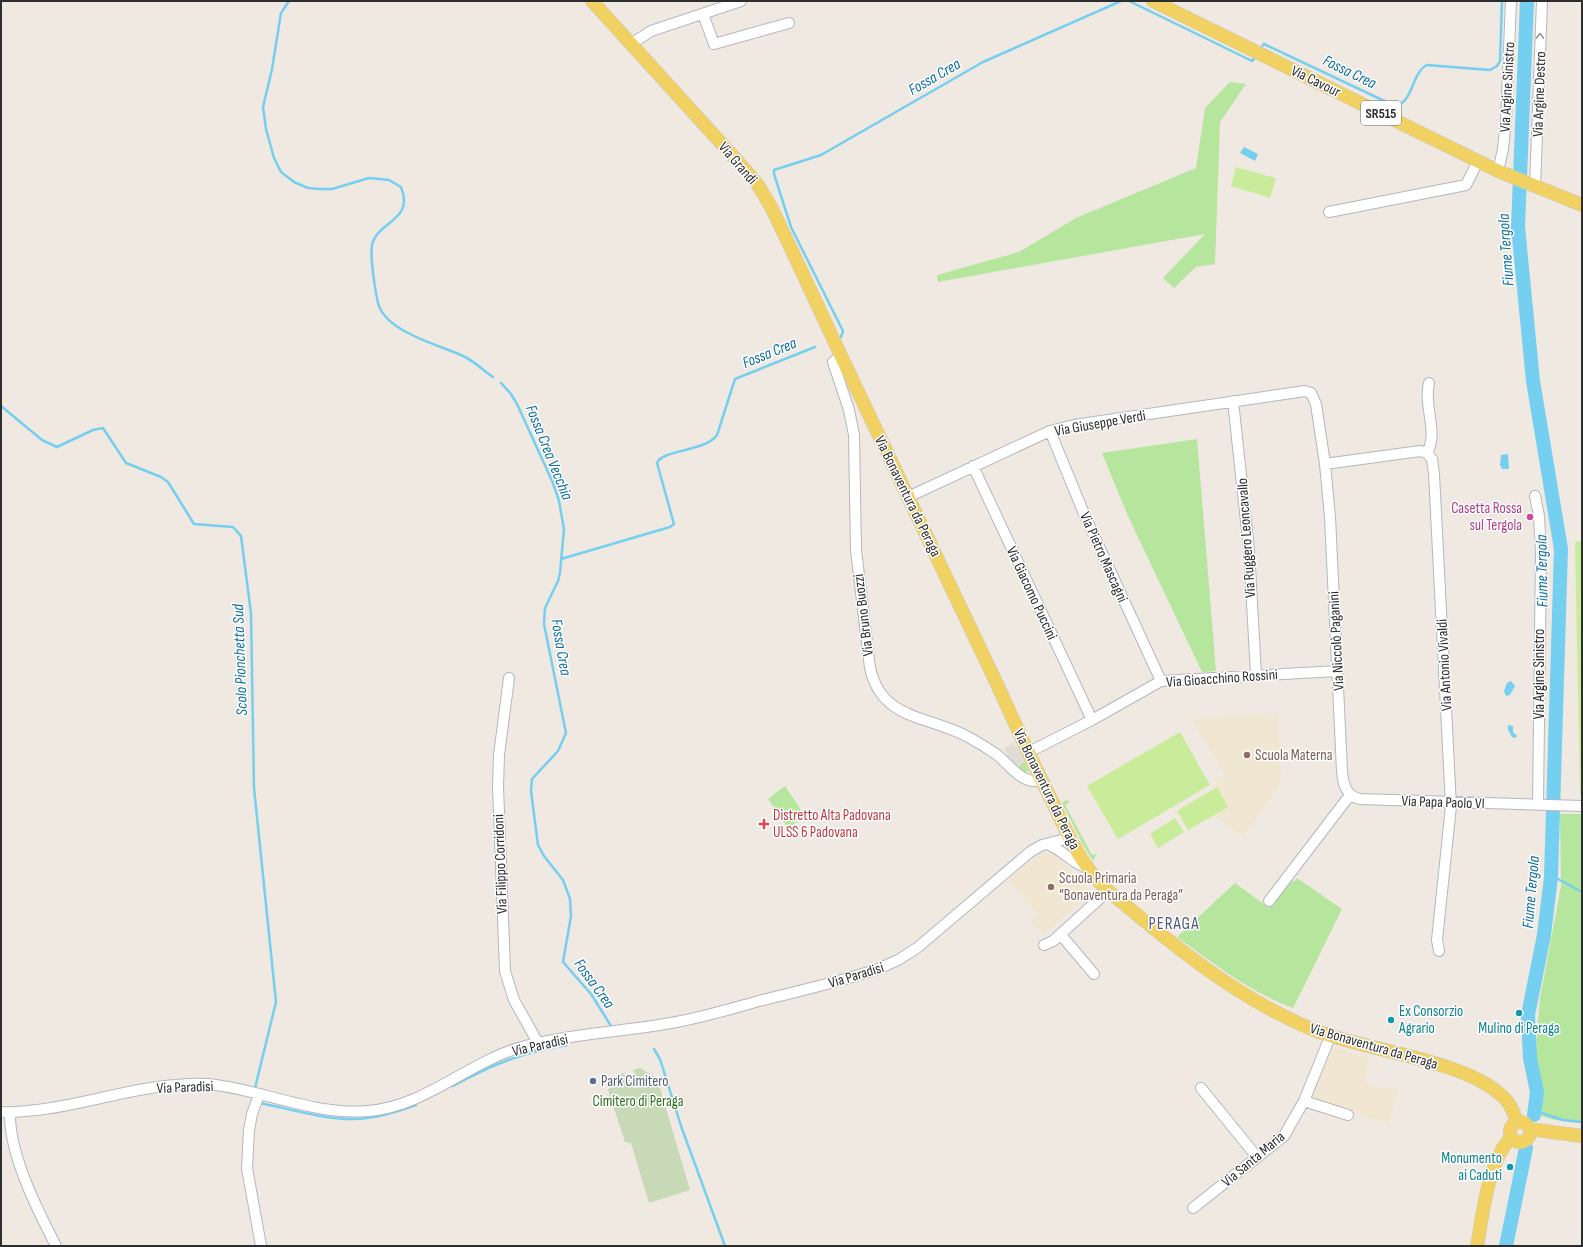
<svg xmlns="http://www.w3.org/2000/svg" width="1583" height="1247" viewBox="0 0 1583 1247" font-family="'Sofia Sans Condensed',sans-serif">
	<style>
		.education { fill: #f0e6d1 }
		.green { fill: #b6e59e }
		.cemetery { fill: #c8d9b8 }
		.pitch { fill: #c9ec9a }
		.plaza { fill: #dfdcd8 }
		.water { fill: #75cff0 }
		.lines { fill: none; stroke-linecap: round; stroke-linejoin: round }
		.stream { stroke: #75cff0; stroke-width: 2.5 }
		.river { stroke: #75cff0; stroke-width: 14 }
		.minor-casing { stroke: #b4b7c1; stroke-width: 12 }
		.major-casing { stroke: #c9c9c9; stroke-width: 14 }
		.minor { stroke: #fff; stroke-width: 10 }
		.major { stroke: #f2d163; stroke-width: 13 }
		.oneway { stroke: #969696 }
		.hotel-dot { fill: #d1479c; stroke: #fff; stroke-width: 1.5 }
		.education-dot { fill: #8d6e63; stroke: #fff; stroke-width: 1.5 }
		.health-dot { fill: #e0444e; stroke: #fff; stroke-width: 1.5 }
		.culture-dot { fill: #0f9aa8; stroke: #fff; stroke-width: 1.5 }
		.service-dot { fill: #5c6f8a; stroke: #fff; stroke-width: 1.5 }
		.labels { text-anchor: middle; stroke-width: 3; stroke-linejoin: round; paint-order: stroke }
		.shield { fill: #fff; stroke: #6d6d6d; stroke-width: 1 }
		.shield-label { font-size: 14px; font-weight: bold; fill: #2e2e2e }
		.street-label { font-size: 15px; fill: #2e2e2e; stroke: #fff }
		.hotel-label { font-size: 15px; fill: #b23c85; stroke: #fff; text-anchor: end }
		.education-label { font-size: 15px; fill: #785e54; stroke: #fff; text-anchor: start }
		.health-label { font-size: 15px; fill: #be3a42; stroke: #fff; text-anchor: start }
		.culture-label { font-size: 15px; fill: #0d838f; stroke: #fff; text-anchor: start }
		.service-label { font-size: 15px; fill: #4e5e75; stroke: #fff; text-anchor: start }
		.park-label { font-size: 15px; fill: #2c6e1b; stroke: #fff }
		.water-label { font-size: 16px; font-style: italic; fill: #0d6fa3; stroke: #fff }
		.quarter-label { font-size: 17px; letter-spacing: 1px; fill: #4d5680; stroke: #fff }
	</style>
	<rect width="100%" height="100%" fill="#efe9e1"/>
	<path class="education" d="M1278 714 1281 779 1275 792 1243 837 1213 815 1228 807 1214 782 1225 775 1191 718Z
		M1045 851 1056 855 1095 895 1084 905 1080 903 1043 935 1031 922 1038 914 1008 879Z
		M1336 1048 1368 1058 1365 1083 1398 1090 1389 1124 1316 1101 1311 1096 1332 1052Z"/>
	<path class="green" d="M1230 82 1246 84 1220 122 1215 264 1196 267 1174 288 1163 278 1205 234 938 282 937 275 1019 252 1076 218 1196 168 1205 108Z
		M1197 439 1216 671 1202 672 1128 516 1102 453Z
		M1025 761 1029 770 1026 773 1018 767Z
		M785 786 805 816 788 828 768 799Z
		M1066 800 1070 802 1065 805 1092 855 1097 854 1093 861 1083 845 1062 803Z
		M1560 814H1582V1123L1555 1120 1541 1116 1542 1092 1535 1058 1540 998 1561 886Z
		M1297 878 1342 909 1293 1008C1248 991 1216 965 1177 937L1235 883 1269 908 1291 879 1294 882Z"/>
	<path class="cemetery" d="M640 1068 657 1078 690 1190 649 1203 631 1143 625 1142 608 1090 617 1075 624 1073 626 1079 635 1076 633 1070Z"/>
	<path class="pitch" d="M1236 167 1276 178 1270 198 1231 186Z
		M1582 541V795H1580L1575 542Z
		M1180 732 1210 785 1118 839 1087 786Z
		M1217 787 1228 807 1188 830 1177 811Z
		M1175 818 1184 832 1158 848 1150 834Z"/>
	<path class="plaza" d="M1013 743 1016 747 1018 746 1025 761 1018 767 1006 755 1008 754 1004 749Z"/>
	<path class="water" d="M1244 147 1258 154 1255 161 1240 153Z
		M1508 454 1509 469H1502L1500 465 1501 455Z
		M1511 681 1515 686 1510 695 1506 696 1504 691 1507 683Z
		M1508 725 1513 726V732L1517 736 1515 738 1512 737 1508 730Z"/>
	<g class="lines">
		<path class="stream" d="M289 1 281 13 272 69 263 107 266 129 274 158 281 172 294 182 308 188 320 189H332L369 178 389 180 401 187C415 221 377 221 372 245 370 257 375 290 378 303 385 332 440 345 463 356 474 361 484 371 493 377
			M1129 1 1252 61 1256 57
			M1260 49 1264 44 1395 106C1414 102 1411 73 1427 65L1490 70 1497 66 1500 61 1502 1
			M841 337 843 331 791 227 774 174V170L821 155 983 62 1121 1
			M501 383 511 394 517 404 553 483 559 501 564 529 560 573 558 581 545 608 544 624 566 733 558 751 532 779 531 791 538 845 544 856 563 880 570 899 571 916 563 962 591 994 611 1026
			M1 406 42 440 57 447 93 430 103 428 126 463 161 477 168 482 194 524 233 527 241 536 251 613 254 788 276 1002 255 1088
			M561 559 670 527 674 524 657 463C663 449 705 452 717 435L735 379 815 347
			M1551 877 1558 879 1582 892
			M654 1049 660 1059 681 1126 725 1246
			M453 1086C491 1065 523 1052 567 1045
			M260 1103C290 1109 322 1119 353 1119 375 1119 396 1112 416 1105
			M1535 1111 1563 1120 1582 1122"/>
		<path class="river" d="M1527 1 1518 227 1533 381 1561 549 1551 877 1544 935 1528 1015 1530 1058 1537 1092 1534 1115
			M1506 1246 1526 1148"/>
		<g class="minor-casing">
			<path id="minor" d="M703 14 714 44 789 23
				M631 44 651 31 741 1
				M1498 171 1503 149 1506 120 1511 1
				M1535 187 1542 1
				M1329 212 1466 185 1478 161
				M841 355 833 362 849 410 854 435 856 550 870 668C882 722 930 715 970 738 979 743 987 748 996 754 1008 763 1024 787 1041 780
				M1429 383C1423 406 1439 432 1427 453L1432 459 1434 474 1451 806 1437 940 1439 951
				M1233 401 1249 549 1256 675
				M1050 431 1085 516 1161 681
				M1325 464 1420 451 1427 453
				M973 466 1092 720
				M1535 496 1539 516 1541 552 1538 804
				M908 497 1050 431 1074 425 1305 391 1311 393 1316 404 1325 464 1330 517 1342 771C1343 784 1346 796 1360 799L1582 806
				M509 678 499 755 498 787 505 971 514 1000 538 1043
				M1029 752 1092 720 1161 681 1338 671
				M1047 844C1062 849 1071 863 1087 868
				M1269 901 1350 795
				M1061 935 1094 974
				M1044 945 1053 941 1108 891
				M1201 1088 1257 1157
				M259 1095 252 1114 249 1130 247 1168 261 1246
				M1304 1101 1348 1115
				M1 1112C13 1113 25 1111 37 1110 84 1105 129 1088 176 1085 186 1084 197 1083 208 1084 262 1089 313 1116 368 1111 423 1107 467 1064 518 1048 568 1034 620 1032 671 1023 701 1018 730 1009 759 1001 799 991 839 982 878 969L898 960 917 948 1030 852 1042 845 1069 838
				M10 1113C9 1154 37 1209 56 1246
				M1193 1208 1284 1136 1304 1101 1330 1037"/>
		</g>
		<g class="major-casing">
			<path id="major" d="M592 1 741 165 758 185 771 207C796 258 819 309 843 360 894 467 945 574 996 682 1014 721 1032 762 1052 801 1069 836 1081 868 1112 894 1174 946 1238 999 1314 1030 1365 1051 1471 1060 1506 1100 1512 1106 1514 1114 1517 1122
				M1153 1 1498 171 1582 205
				M1510 1132a10 10 0 1 1 20 0a10 10 0 1 1-20 0Z
				M1530 1131 1537 1130 1582 1136
				M1477 1246C1483 1214 1488 1160 1511 1138"/>
		</g>
		<use href="#minor" class="minor"/>
		<use href="#major" class="major"/>
	</g>
	<defs><path id="oneway-chevron" d="M-2-3.5L2.5 0L-2 3.5" fill="none" stroke-width="1.6" stroke-linecap="round" stroke-linejoin="round"/></defs>
	<use class="oneway" href="#oneway-chevron" transform="translate(1540 36) rotate(-88)"/>
	<circle class="hotel-dot" cx="1530" cy="517" r="4"/>
	<g class="education-dot">
		<circle cx="1247" cy="755" r="4"/>
		<circle cx="1051" cy="887" r="4"/>
	</g>
	<path class="health-dot" d="M762 818h4v4h4v4h-4v4h-4v-4h-4v-4h4z"/>
	<g class="culture-dot">
		<circle cx="1519" cy="1013" r="4"/>
		<circle cx="1391" cy="1020" r="4"/>
		<circle cx="1510" cy="1167" r="4"/>
	</g>
	<circle class="service-dot" cx="593" cy="1081" r="4"/>
	<g class="labels">
		<rect class="shield" x="1361" y="101" width="40" height="24" rx="3"/>
		<g class="shield-label">
			<text x="1381" y="118">SR515</text>
		</g>
		<g class="street-label">
			<text transform="translate(1316 81) rotate(26)" y="5">Via Cavour</text>
			<text transform="translate(1507 87) rotate(-87)" y="5">Via Argine Sinistro</text>
			<text transform="translate(1539 94) rotate(-88)" y="5">Via Argine Destro</text>
			<text transform="translate(738 163) rotate(49)" y="5">Via Grandi</text>
			<text transform="translate(1100 423) rotate(-10)" y="5">Via Giuseppe Verdi</text>
			<text transform="translate(908 496) rotate(64)" y="5">Via Bonaventura da Peraga</text>
			<text transform="translate(1246 538) rotate(-94)" y="5">Via Ruggero Leoncavallo</text>
			<text transform="translate(1104 557) rotate(66)" y="5">Via Pietro Mascagni</text>
			<text transform="translate(1032 593) rotate(65)" y="5">Via Giacomo Puccini</text>
			<text transform="translate(863 615) rotate(-97)" y="5">Via Bruno Buozzi</text>
			<text transform="translate(1336 641) rotate(-93)" y="5">Via Niccolò Paganini</text>
			<text transform="translate(1444 665) rotate(-93)" y="5">Via Antonio Vivaldi</text>
			<text transform="translate(1539 674) rotate(-90)" y="5">Via Argine Sinistro</text>
			<text transform="translate(1222 678) rotate(-4)" y="5">Via Gioacchino Rossini</text>
			<text transform="translate(1047 789) rotate(64)" y="5">Via Bonaventura da Peraga</text>
			<text transform="translate(1443 802) rotate(2)" y="5">Via Papa Paolo VI</text>
			<text transform="translate(500 864) rotate(-92)" y="5">Via Filippo Corridoni</text>
			<text transform="translate(856 975) rotate(-17)" y="5">Via Paradisi</text>
			<text transform="translate(540 1045) rotate(-13)" y="5">Via Paradisi</text>
			<text transform="translate(1374 1046) rotate(16)" y="5">Via Bonaventura da Peraga</text>
			<text transform="translate(185 1087) rotate(-2)" y="5">Via Paradisi</text>
			<text transform="translate(1253 1159) rotate(-40)" y="5">Via Santa Maria</text>
		</g>
		<g class="hotel-label">
			<text x="1522" y="513">Casetta Rossa<tspan x="1522" dy="17">sul Tergola</tspan></text>
		</g>
		<g class="education-label">
			<text x="1255" y="760">Scuola Materna</text>
			<text x="1059" y="883">Scuola Primaria<tspan x="1059" dy="17">“Bonaventura da Peraga”</tspan></text>
		</g>
		<g class="health-label">
			<text x="773" y="820">Distretto Alta Padovana<tspan x="773" dy="17">ULSS 6 Padovana</tspan></text>
		</g>
		<g class="culture-label">
			<text x="1399" y="1016">Ex Consorzio<tspan x="1399" dy="17">Agrario</tspan></text>
			<text x="1519" y="1033" text-anchor="middle">Mulino di Peraga</text>
			<text x="1502" y="1163" text-anchor="end">Monumento<tspan x="1502" dy="17">ai Caduti</tspan></text>
		</g>
		<g class="service-label">
			<text x="601" y="1086">Park Cimitero</text>
		</g>
		<g class="park-label">
			<text x="638" y="1106">Cimitero di Peraga</text>
		</g>
		<g class="water-label">
			<text transform="translate(1350 71) rotate(26)" y="6">Fossa Crea</text>
			<text transform="translate(934 76) rotate(-30)" y="6">Fossa Crea</text>
			<text transform="translate(1505 250) rotate(-94)" y="6">Fiume Tergola</text>
			<text transform="translate(769 352) rotate(-22)" y="6">Fossa Crea</text>
			<text transform="translate(550 452) rotate(68)" y="6">Fossa Crea Vecchia</text>
			<text transform="translate(1541 571) rotate(-91)" y="6">Fiume Tergola</text>
			<text transform="translate(562 647) rotate(80)" y="6">Fossa Crea</text>
			<text transform="translate(239 660) rotate(-92)" y="6">Scolo Pionchetta Sud</text>
			<text transform="translate(1530 892) rotate(-85)" y="6">Fiume Tergola</text>
			<text transform="translate(595 983) rotate(54)" y="6">Fossa Crea</text>
		</g>
		<g class="quarter-label">
			<text x="1174" y="929">PERAGA</text>
		</g>
	</g>
	<rect width="1583" height="1247" fill="none" stroke="#2e2e2e" stroke-width="4"/>
</svg>
